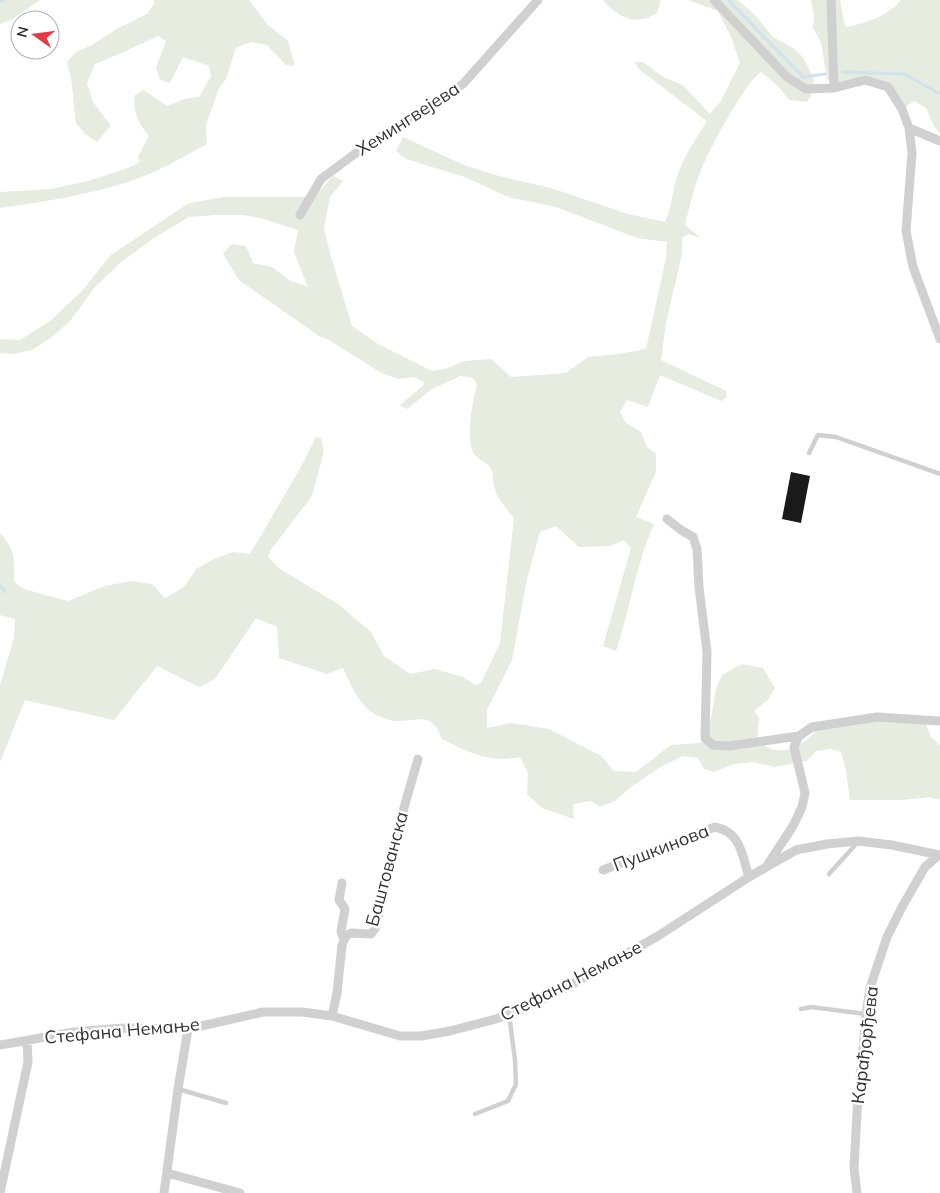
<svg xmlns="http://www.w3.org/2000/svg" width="940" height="1193" viewBox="0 0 940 1193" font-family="Mulish,sans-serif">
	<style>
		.green { fill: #e6ecdf }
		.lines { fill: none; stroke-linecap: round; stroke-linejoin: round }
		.stream { stroke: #cfe2ee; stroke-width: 3 }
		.building { fill: #1a1a1a }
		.lane { stroke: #d0d0d0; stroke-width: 4.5 }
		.street { stroke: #d0d0d0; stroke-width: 9 }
		.labels { text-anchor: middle; stroke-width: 5; stroke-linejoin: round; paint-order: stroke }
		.street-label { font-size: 18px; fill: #333; stroke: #fff }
	</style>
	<rect width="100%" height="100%" fill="#fff"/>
	<path class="green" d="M0 0H40L11 20 0 24Z
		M153 0H249L268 25 288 41 295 66 286 65 267 45 251 42 236 48 226 79 219 88 206 125 207 144C181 158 156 173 128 182 87 195 43 202 0 208V192L51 189 88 181 131 167 140 162 138 157 149 136C139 124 132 111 135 95L144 90 167 106 184 99 199 97 211 76 209 66 183 57 170 83 160 80 156 67 166 41 158 36 119 54 95 64 87 83 93 102 111 126 97 142 85 134 76 123 71 78 67 62 76 52 92 45 115 30 147 14 155 2Z
		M604 0H661L657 13C634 26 623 19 605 3Z
		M688 0H738L755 15 773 37 793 48 803 57 814 80 811 96 807 102 789 100 779 87 761 72C747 80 712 145 704 163 695 183 690 204 685 225L701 238 689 234 682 238V254L666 323 661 360 726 391 727 397 721 401 660 375 648 407 627 400 620 412 626 423 641 432 647 447 656 454V472L636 517 654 524C636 564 630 610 616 651L603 646 631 548 624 540 610 546 579 547 556 526 540 532 527 579 512 660 487 710V728L511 723 549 729 601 756 614 771 636 772 671 745 701 743 708 735 716 689 722 675 742 664 763 668 775 688 768 700 754 711 759 718 757 740C762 743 768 749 774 750 794 753 809 740 820 725L877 717 925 721 931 737 940 745V800L930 797 902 800H850L846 770 841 752 831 749 816 751 807 761 775 767 753 762 734 764 714 772 704 769 698 758 683 756 662 766 631 787 615 801 600 807 591 801 573 804 574 819 542 808 527 794 528 773 520 757C487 763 471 753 442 739 431 710 419 722 395 721 388 720 378 716 373 713 358 704 350 683 343 668L327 674 279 658 277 627 256 618 215 679 199 687 157 666 114 720 25 700 0 762V685L14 638 15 619 0 615V533C15 548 15 561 14 582L24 589 68 601 105 586 131 581 152 584 165 598 184 587 196 569 214 559 233 552 250 554 301 467 316 437 321 438 324 451 312 496 270 551 268 557 280 569 338 604 370 631 384 656 410 674 435 669 463 677 475 685 481 683 500 643 514 518C505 507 494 495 493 481 492 478 494 476 493 473 491 464 480 461 474 454 465 441 473 399 477 384L473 378 460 376 432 389 407 409 400 405 423 386 424 382 414 377 398 379 380 372 329 340 319 336 239 280 223 254 231 244 246 246 253 263 272 267 289 280 308 287 294 252 298 230 260 218 243 215H216L189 217 154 238 120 263 94 288 71 320 52 337 32 350 14 354 0 353V339L20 340 50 321 81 292 111 255 189 203 224 197H314L333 176 343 181 330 197 324 228 330 253 352 326 378 344 432 371 445 369 465 361 491 359 511 377 566 373 588 357 618 354 646 349 666 258 667 242 637 238 556 207 508 197 465 177 406 159 396 151 403 137 464 165 499 176 551 188 628 214 665 222C671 209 672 195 676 180 682 159 695 140 707 121L640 70 634 62H643L662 76 684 86 710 114 721 101 740 63 732 39 718 11Z
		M811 0H840L845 27C865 24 888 16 901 0H940V134L934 126 926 108 914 101 902 109 888 87 865 80 834 88 827 79 821 42 813 28 814 15Z"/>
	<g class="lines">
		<path class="stream" d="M728 0 803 77 825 74
			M0 2 3 0
			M843 72 904 74 940 94
			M0 586 5 592"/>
	</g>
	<path class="building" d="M791 472 810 476 801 523 782 519Z"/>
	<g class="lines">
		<path class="lane" d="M809 453 818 435 836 437 940 474
			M829 874 858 842
			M801 1009 811 1007 866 1014
			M178 1089 226 1103
			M475 1114 508 1101 516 1084 515 1060 509 1014"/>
		<path class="street" d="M714 0 787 77 806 89 834 88 865 80 888 87 902 109 909 128 912 153 906 231 913 267 940 339
			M831 0 834 88
			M909 128 940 141
			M300 215 321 179 364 147 463 84 538 0
			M667 519 681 530 693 537 697 549 699 587 707 652 705 738 713 745 729 746 799 736
			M768 864 793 826 802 807 805 793 794 747 799 736 812 727 877 717 940 721
			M603 870 715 827C741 832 742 855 749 877
			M342 883 339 900 345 909 341 931 344 940
			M332 1016 337 993 342 945 346 936 351 933 371 934 375 929 405 804 418 759
			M0 1045 74 1032 123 1028 188 1029 263 1012H302L332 1016 400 1036H421L450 1031 496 1019 525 1008 569 986 658 936 749 877 796 850 827 844 858 841 892 845 940 855
			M167 1173 240 1193
			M0 1193 28 1062 27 1040
			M164 1193 178 1089 188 1029
			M857 1193 854 1168 857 1112 866 1015 870 988 887 937 902 907 925 867 939 855"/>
	</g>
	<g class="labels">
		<g class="street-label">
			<text transform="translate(408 119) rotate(-33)" y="6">Хемингвејева</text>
			<text transform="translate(661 848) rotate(-21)" y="6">Пушкинова</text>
			<text transform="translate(387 869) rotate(-75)" y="6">Баштованска</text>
			<text transform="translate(571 981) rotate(-27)" y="6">Стефана Немање</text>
			<text transform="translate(122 1031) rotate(-5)" y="6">Стефана Немање</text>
			<text transform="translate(865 1045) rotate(-83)" y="6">Карађорђева</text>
		</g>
	</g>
	<g transform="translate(35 35) rotate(284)"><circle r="24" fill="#ffffff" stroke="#adadad"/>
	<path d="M0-4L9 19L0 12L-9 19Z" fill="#e63946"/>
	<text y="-8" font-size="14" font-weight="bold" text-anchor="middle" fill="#333333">N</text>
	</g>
</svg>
